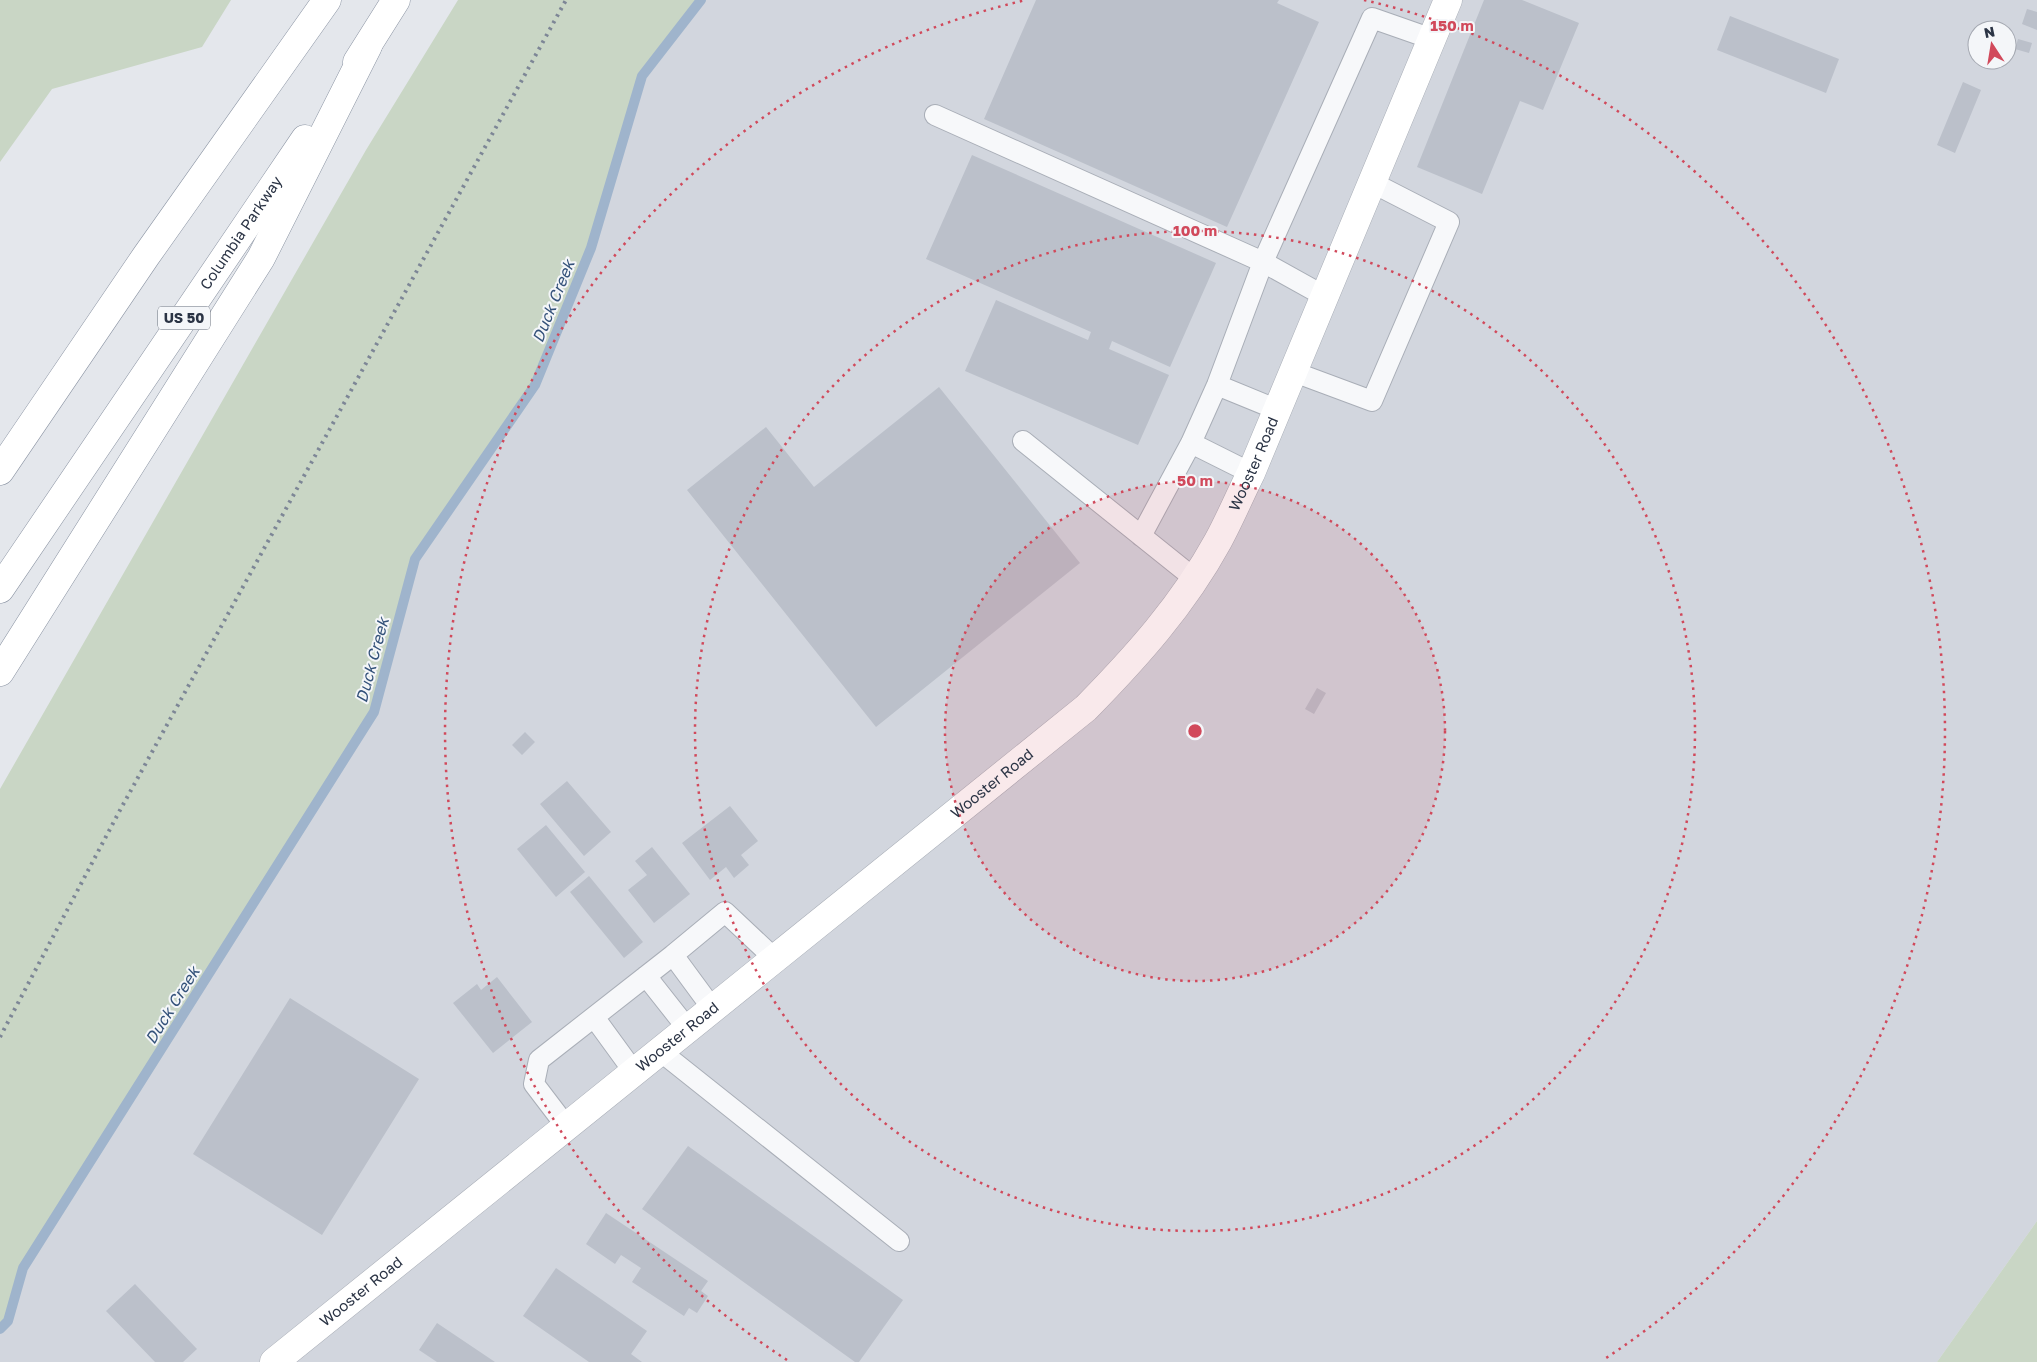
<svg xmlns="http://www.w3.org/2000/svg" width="2037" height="1362" viewBox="0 0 2037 1362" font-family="'Golos Text',sans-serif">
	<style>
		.built { fill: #d2d6de; fill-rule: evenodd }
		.green { fill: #c9d6c5 }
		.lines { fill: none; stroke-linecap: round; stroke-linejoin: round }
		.stream { stroke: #9fb4cc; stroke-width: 10 }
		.building { fill: #bbc0ca }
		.lane-casing { stroke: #a9aeb7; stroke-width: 22 }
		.secondary-casing { stroke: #a9aeb7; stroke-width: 29 }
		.highway-casing { stroke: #8b94a3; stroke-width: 29 }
		.lane { stroke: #f7f8fa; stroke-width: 20 }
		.secondary { stroke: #fff; stroke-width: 28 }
		.highway { stroke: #fff; stroke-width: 28 }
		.rail { stroke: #7d8696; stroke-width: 4; stroke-dasharray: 2.5 5; stroke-linecap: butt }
		.ring { fill: none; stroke: #d1495b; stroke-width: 2.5; stroke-dasharray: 2.5 5 }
		.labels { text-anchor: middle; stroke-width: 4; stroke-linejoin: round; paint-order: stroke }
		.shield { fill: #f4f6f9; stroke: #676e7b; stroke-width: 1 }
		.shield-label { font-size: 14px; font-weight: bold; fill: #2b3445 }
		.street-label { font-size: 15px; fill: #2b3445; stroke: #f4f6f9 }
		.water-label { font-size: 16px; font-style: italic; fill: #34527a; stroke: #f4f6f9 }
		.centre { fill: #d1495b; stroke: #f4f6f9; stroke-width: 2.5 }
		.ring-label { font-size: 15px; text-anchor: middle; font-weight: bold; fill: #d1495b; stroke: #f4f6f9; stroke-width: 4; stroke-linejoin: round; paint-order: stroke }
	</style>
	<rect width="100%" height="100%" fill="#e4e7ec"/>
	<path class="built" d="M701 0H2037V1221L1937 1362H0V1329L8 1321 23 1268 374 712 415 559 535 385 591 248 642 76ZM1977 30H2007V60H1977Z"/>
	<path class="green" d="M0 0H231L202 47 52 89 0 162Z
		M458 0H701L642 77 591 248 535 385 415 559 374 712 23 1268 8 1321 0 1329V789L366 150Z
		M2037 1221V1362H1937Z"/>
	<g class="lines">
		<path class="stream" d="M0 1329 8 1321 23 1268 374 712 415 559 535 385 591 248 642 76 701 0"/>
	</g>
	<path class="building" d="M1036 0H1279L1277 3 1319 22 1227 227 984 119Z
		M1484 0H1522L1579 23 1543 110 1520 101 1482 194 1417 167Z
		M2027 9 2037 12V30L2022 24Z
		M1730 16 1839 59 1826 93 1717 50Z
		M2018 39 2032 43 2029 53 2015 49Z
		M1963 82 1981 90 1955 153 1937 145Z
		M972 155 1216 263 1170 367 1112 341 1109 349 1169 375 1138 445 965 371 996 300 1088 340 1091 332 926 259Z
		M939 387 1080 563 876 727 687 490 766 427 814 487Z
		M1317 688 1326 693 1314 714 1305 709Z
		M525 732 535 742 522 755 512 745Z
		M567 781 611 832 584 856 540 804Z
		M730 806 758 841 741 855 749 865 734 878 726 867 710 880 682 843Z
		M546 825 585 872 556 897 517 849Z
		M652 847 690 894 654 923 628 890 647 875 635 861Z
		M589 876 643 942 624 958 570 892Z
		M497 977 532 1022 493 1053 453 1003 477 984 481 990Z
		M290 998 419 1079 322 1235 193 1154Z
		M688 1146 903 1300 859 1362H855L642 1209Z
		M606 1213 708 1281 701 1291 708 1296 697 1313 689 1308 684 1316 632 1282 641 1268 621 1255 615 1264 586 1244Z
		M556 1268 647 1331 631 1354 642 1362H589L523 1316Z
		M135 1284 197 1349 183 1362H155L106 1311Z
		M437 1323 495 1362H437L419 1350Z"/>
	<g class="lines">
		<g class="lane-casing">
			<path id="lane" d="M935 115 1263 262 1326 297
				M1294 372 1372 401 1449 222 1373 183
				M1217 385 1278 410
				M1023 441 1195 579
				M1191 443 1251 473
				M1141 536 1191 443 1217 385 1263 262 1372 18 1432 39
				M646 976 687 1028
				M712 1008 673 955 725 912 774 958
				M594 1017 634 1072
				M660 1051 899 1241
				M566 1126 534 1084 539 1060 673 955"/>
		</g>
		<g class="secondary-casing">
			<g id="secondary">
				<path id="s1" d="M274 1362 1086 708C1136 657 1183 605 1218 541 1230 519 1240 495 1251 473L1448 0"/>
			</g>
		</g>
		<g class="highway-casing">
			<g id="highway">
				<path d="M357 62 396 0"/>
				<path d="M0 471 146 256 327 0"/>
				<path id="s2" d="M0 589 305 139"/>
				<path d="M0 672 261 258 368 46"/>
			</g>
		</g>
		<use href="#lane" class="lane"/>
		<use href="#secondary" class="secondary"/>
		<use href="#highway" class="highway"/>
		<path class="rail" d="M0 1037 119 812 566 0"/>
	</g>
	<circle cx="1195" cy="731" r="250" fill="#d1495b" fill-opacity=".12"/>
	<g class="ring">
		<circle cx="1195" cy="731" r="250"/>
		<circle cx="1195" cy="731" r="500"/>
		<path d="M787 1360A750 750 0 0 1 1026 0M1364 0A750 750 0 0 1 1603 1360"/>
	</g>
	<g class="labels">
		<rect class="shield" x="158" y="306.5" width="52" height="23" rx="4"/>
		<g class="shield-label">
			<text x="184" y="323">US 50</text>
		</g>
		<g class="street-label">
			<text dy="5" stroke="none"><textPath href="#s2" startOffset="430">Columbia Parkway</textPath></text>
			<text dy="5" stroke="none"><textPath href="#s1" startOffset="1341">Wooster Road</textPath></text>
			<text dy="5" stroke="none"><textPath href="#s1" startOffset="922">Wooster Road</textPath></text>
			<text dy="5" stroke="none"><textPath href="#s1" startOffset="518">Wooster Road</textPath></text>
			<text dy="5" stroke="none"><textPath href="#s1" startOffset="112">Wooster Road</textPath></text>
		</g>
		<g class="water-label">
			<text transform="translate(553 301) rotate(-68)" y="6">Duck Creek</text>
			<text transform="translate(372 660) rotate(-75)" y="6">Duck Creek</text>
			<text transform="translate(172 1005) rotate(-58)" y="6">Duck Creek</text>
		</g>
	</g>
	<circle cx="1195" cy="731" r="8" class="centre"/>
	<g class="ring-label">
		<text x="1452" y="31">150 m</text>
		<text x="1195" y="236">100 m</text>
		<text x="1195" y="486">50 m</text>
	</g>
	<g transform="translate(1992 45) rotate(348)"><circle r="24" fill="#f4f6f9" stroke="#a4a8b1"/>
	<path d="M0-4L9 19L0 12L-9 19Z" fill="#d1495b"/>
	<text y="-8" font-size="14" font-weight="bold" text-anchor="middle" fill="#2b3445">N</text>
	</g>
</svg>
